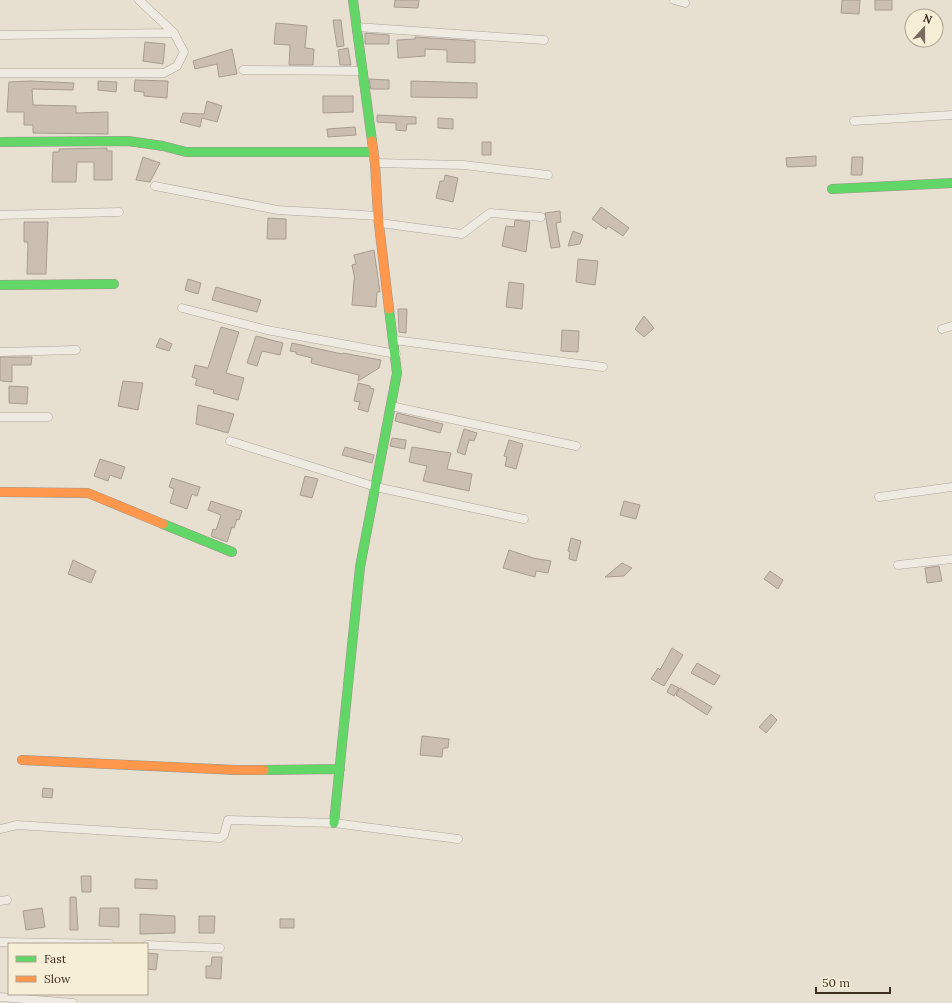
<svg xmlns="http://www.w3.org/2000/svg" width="952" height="1003" viewBox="0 0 952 1003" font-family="Lora,serif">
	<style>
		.building { fill: #cbbfb2; stroke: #a89c90 }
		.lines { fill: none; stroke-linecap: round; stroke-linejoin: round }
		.street-casing { stroke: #ada599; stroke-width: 9 }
		.fast-casing { stroke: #9c958a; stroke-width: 10 }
		.slow-casing { stroke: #9c958a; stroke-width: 10 }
		.street { stroke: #efebe3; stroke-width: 8 }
		.fast { stroke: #63d668; stroke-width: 9 }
		.slow { stroke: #ff974d; stroke-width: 9 }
	</style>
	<rect width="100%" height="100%" fill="#e7e0d1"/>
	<path class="building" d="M395 0H419L418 8 394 7Z
		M842 0H860L859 14 841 13Z
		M875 0H892V10H875Z
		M333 20H341L344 46 337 47Z
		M276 23 307 26 305 48 314 49 313 65H289L290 45 274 44Z
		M365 33 389 35V44H365Z
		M415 37 475 41V63L447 62V50L425 49V56L398 58 397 40 415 39Z
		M145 42 165 44 163 64 143 61Z
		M348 48 351 65H340L338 50Z
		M232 49 237 74 219 77 217 64 195 69 193 61Z
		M369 79 389 80V89H371Z
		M135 80 168 81 167 98 144 96V92L134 91Z
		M31 81 74 83 73 90 32 89 33 105 76 106V113L108 112V134L33 133V125H24V112H7L9 82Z
		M98 81 117 82 116 92 98 90Z
		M411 81 477 83V98L411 97Z
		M323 96H353V112L323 113Z
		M207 101 222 106 217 122 202 118 200 127 180 122 183 113 204 114Z
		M377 115 416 117V124H407L406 131 396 130V123L377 122Z
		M438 118 453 119V129L438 128Z
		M355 127 356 135 328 137 327 129Z
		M482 142H491V155H482Z
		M107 148V151H112V180H94V162H77L76 182H52L53 152H59V149Z
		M816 156V166L787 167 786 158Z
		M143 157 160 163 150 182 136 180Z
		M852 157H863L862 175H851Z
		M445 175 458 178 453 202 436 198 440 181H444Z
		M601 207 629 228 623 236 608 226 606 229 592 219Z
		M560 211 561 222 556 223 560 247 551 248 545 213Z
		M268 218 286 219V239H267Z
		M515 220 530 222 526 252 502 246 506 226 514 227Z
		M24 222H48L46 274H27L28 242H24Z
		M573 231 583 235 580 244 568 246Z
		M374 250 380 292H377L376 307 352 305 354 280H355L352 265 356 264 354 255Z
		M578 259 598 261 595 285 576 282Z
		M188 279 201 283 198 294 185 290Z
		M509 282 524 284 522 309 506 307Z
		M216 287 261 300 257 312 212 300Z
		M398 309H407L406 333 399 332Z
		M644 316 654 328 644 337 635 329Z
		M221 327 239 332 226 373 244 378 238 400 213 393 214 390 195 385 197 379 192 377 195 365 208 368Z
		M562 330 579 331 578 352 561 351Z
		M256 336 283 343 280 355 262 351 257 366 247 363Z
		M160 338 172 344 169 351 156 347Z
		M292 343 342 354 343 353 381 360 379 368 358 381 359 375 311 363 312 358 296 354V352L290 351Z
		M0 357H32L31 365H12V382L2 381 0 380Z
		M123 381 143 383 138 410 118 406Z
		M358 383 370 386V388L374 389 368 412 358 409 360 402 354 401Z
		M9 386 28 387 27 404 9 403Z
		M198 405 234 414 228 433 196 424Z
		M397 413 443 424 440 433 395 421Z
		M464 429 477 433 474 441 469 440 465 455 457 452Z
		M392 438 406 440 405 449 390 446Z
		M509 440 523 444 516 469 505 466 507 457 504 456Z
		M345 447 374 455 372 463 342 455Z
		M412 447 451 453 447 469 472 474 469 491 423 481 427 466 409 462Z
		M100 459 125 467 121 479 110 475 108 481 94 476Z
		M305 476 318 479 312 498 300 495Z
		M172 478 200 487 197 496 192 494 187 509 170 503 174 489 169 487Z
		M211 501 242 511 239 520 237 519 234 528 232 527 227 542 211 536 213 529 216 530 221 515 208 510Z
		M624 501 640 505 636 519 620 515Z
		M571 538 581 541 576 561 569 559 570 552 568 551Z
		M509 550 533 558 551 561 548 573 536 571 535 577 503 568Z
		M73 560 96 571 91 583 68 574Z
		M622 563 632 568 624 576 605 577Z
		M939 566 942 581 927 583 925 568Z
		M770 571 783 580 778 589 764 579Z
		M672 648 683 655 664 686 651 679 658 668 660 670Z
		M697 663 720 676 714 685 691 673Z
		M671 684 679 688 674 696 667 692Z
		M680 688 712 707 707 715 676 695Z
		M771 714 777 720 766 733 759 727Z
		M422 736 449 739 448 748H443L442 757 420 755Z
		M43 788 53 789 52 798 42 797Z
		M81 876H91V892H82Z
		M135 879 157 880V889L135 888Z
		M70 897H76L78 930H70Z
		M42 908 45 927 26 930 23 911Z
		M100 908H119V927L99 926Z
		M140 914 175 916V933L140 934Z
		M199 916H215L214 933H199Z
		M280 919H294V928H280Z
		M147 953 158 954 156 970 147 969Z
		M212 957H222L221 979 206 978V966H211Z"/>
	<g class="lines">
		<g class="street-casing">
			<path id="street" d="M674 0 685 3
				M357 27 544 40
				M0 35 174 33
				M243 70 361 71
				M0 73H164L177 66 184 52 174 33 139 0
				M854 121 952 115
				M375 163 464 165 548 175
				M155 186 278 210 378 216
				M0 215 119 212
				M380 223 462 234 490 213 541 217
				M182 308 267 330 396 354
				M942 329 952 326
				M394 340 603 367
				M0 352 76 350
				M391 406 576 446
				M0 417H48
				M230 441 376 487 524 519
				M879 497 952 487
				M898 565 952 559
				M0 829 17 825 220 838 224 835 228 820 334 823 458 839
				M0 901 7 900
				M0 942 110 944
				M147 945 220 948
				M0 997 73 1003"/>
		</g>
		<g class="fast-casing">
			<path id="fast" d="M353 0 372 141
				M0 142 128 141 163 146 186 152H373
				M832 189 952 183
				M0 285 114 284
				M163 524 232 552
				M264 770 340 769
				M334 823 360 567 397 373 389 309"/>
		</g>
		<g class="slow-casing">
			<path id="slow" d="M372 141 375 163 378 216 389 309
				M0 492 88 493 163 524
				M22 760 236 770H264"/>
		</g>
		<use href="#street" class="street"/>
		<use href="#fast" class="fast"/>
		<use href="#slow" class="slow"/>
	</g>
	<rect x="8" y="943" width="140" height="52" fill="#f7eed8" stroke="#ada18e"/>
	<rect x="16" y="956" width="20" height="6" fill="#63d668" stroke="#ada18e"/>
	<text x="44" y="963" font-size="12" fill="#3d2e20">Fast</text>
	<rect x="16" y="976" width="20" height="6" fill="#ff974d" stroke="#ada18e"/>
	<text x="44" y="983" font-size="12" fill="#3d2e20">Slow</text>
	<g transform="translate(924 28) rotate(21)"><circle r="19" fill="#f7eed8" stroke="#ada18e"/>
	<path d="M0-3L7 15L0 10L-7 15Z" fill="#786c5e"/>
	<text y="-6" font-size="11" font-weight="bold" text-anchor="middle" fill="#3d2e20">N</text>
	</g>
	<path d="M816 987v6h74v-6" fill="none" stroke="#3d2e20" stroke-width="2"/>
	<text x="822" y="987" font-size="12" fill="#3d2e20" stroke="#f7eed8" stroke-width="3" paint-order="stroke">50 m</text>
</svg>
